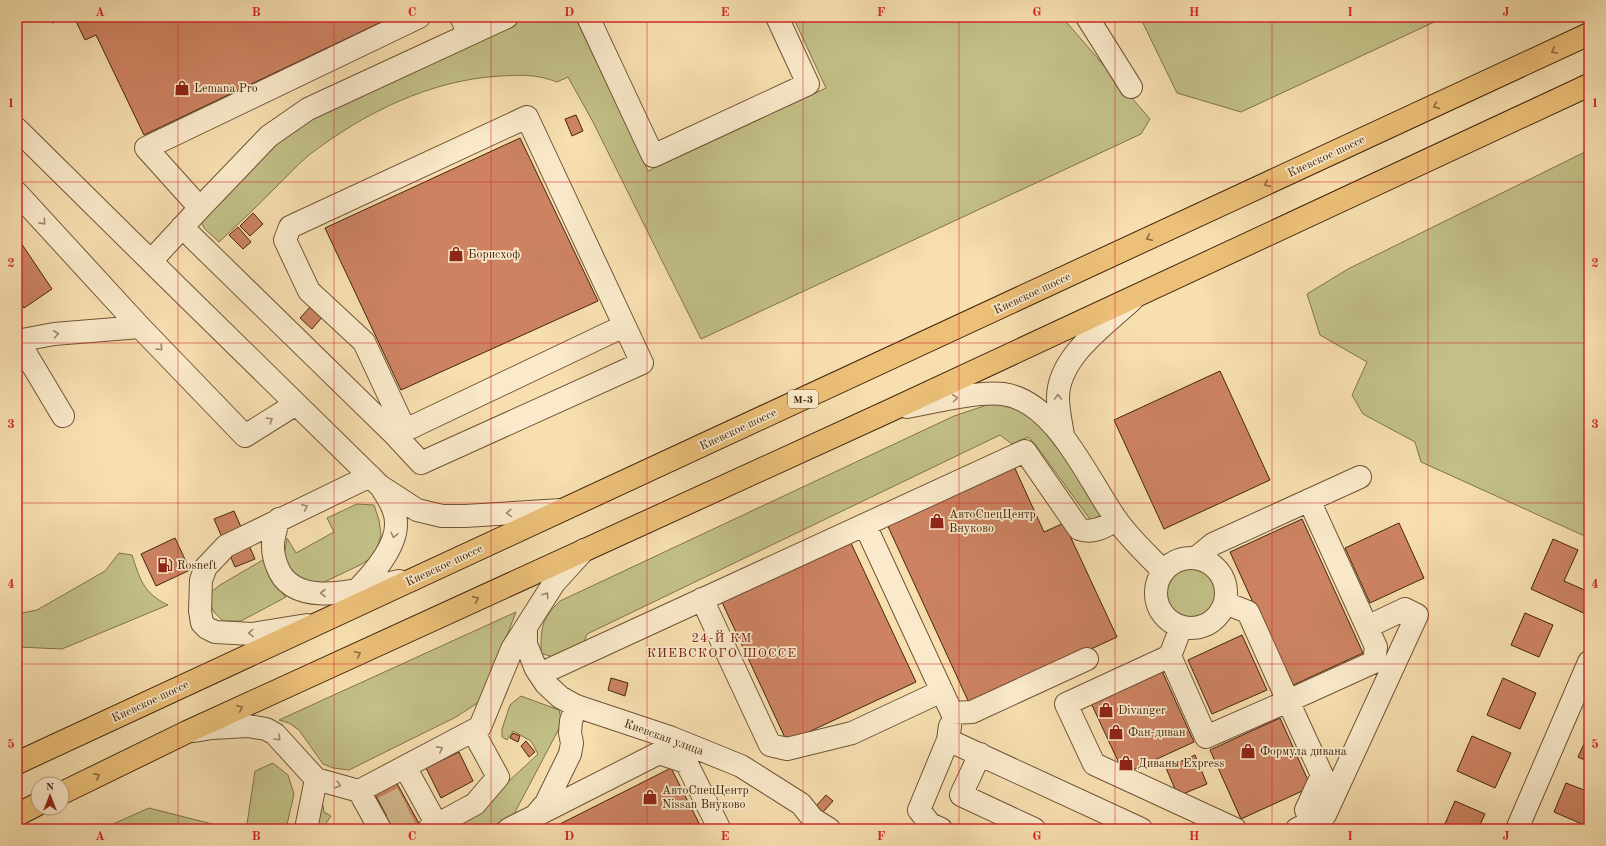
<svg xmlns="http://www.w3.org/2000/svg" width="1606" height="846" viewBox="0 0 1606 846" font-family="'Old Standard TT',serif">
	<style>
		.green { fill: #c2c087; stroke: #82734a }
		.building { fill: #cd8362; stroke: #43260d }
		.lines { fill: none; stroke-linecap: round; stroke-linejoin: round }
		.minor-tunnel { stroke: #d3ba8f; stroke-width: 22; stroke-dasharray: 22 11; stroke-linecap: butt }
		.minor-casing { stroke: #705436; stroke-width: 24 }
		.highway-casing { stroke: #43260d; stroke-width: 24 }
		.minor { stroke: #faeacb; stroke-width: 22 }
		.highway { stroke: #ecc078; stroke-width: 22 }
		.oneway { stroke: #8f6b3d }
		.oneway2 { stroke: #9e886c }
		.grid { fill: none; stroke: #d62828; stroke-width: 1; stroke-opacity: 0.55 }
		.labels { text-anchor: middle; stroke-width: 3.5; stroke-linejoin: round; paint-order: stroke }
		.shield { fill: #faeacb; stroke: #7a6146; stroke-width: 1 }
		.shield-label { font-size: 11px; font-weight: bold; fill: #43260d }
		.poi-label { font-size: 12px; fill: #43260d; stroke: #faeacb; text-anchor: start }
		.street-label { font-size: 12px; fill: #43260d; stroke: #faeacb }
		.neighbourhood-label { font-size: 13px; letter-spacing: 1px; fill: #7a1f14; stroke: #faeacb }
		.neatline { fill: none; stroke: #d62828; stroke-width: 1.5 }
		.grid-label { font-size: 13px; text-anchor: middle; font-weight: bold; fill: #d62828 }
	</style>
	<rect width="100%" height="100%" fill="#f7dfaf"/>
	<filter id="stains"><feTurbulence type="fractalNoise" baseFrequency=".005" numOctaves="4"/><feColorMatrix values="0 0 0 0 .2 0 0 0 0 .09 0 0 0 0 .02 0 0 0 .5 -.17"/></filter>
	<radialGradient id="worn" r=".72"><stop offset=".6" stop-color="#630" stop-opacity="0"/><stop offset="1" stop-color="#630" stop-opacity=".3"/></radialGradient>
	<path class="green" d="M527 17H575L648 171 826 88 793 17H1062L1150 119 1141 134 701 339 593 122 568 77 557 82C536 74 522 75 500 76 430 80 364 113 309 155 297 165 287 177 276 187 258 206 238 224 219 242L205 229 201 222 272 142 312 115Z
		M1140 17H1445L1241 112 1177 93Z
		M1589 150V538L1421 462 1415 442 1363 414 1352 395 1367 362 1320 335 1307 294 1348 269Z
		M990 404H1009L1035 420 1064 457 1101 512 1102 519 1094 522 1089 518 1035 444 1028 437 1012 444 1000 435 587 634C585 639 583 647 578 651 568 660 552 658 541 653 541 628 541 619 560 601L954 416Z
		M357 504 374 505 379 520 381 535 375 555 362 564 316 586 289 574 284 557 287 538 296 553 334 532 327 518Z
		M119 553 132 555C140 579 143 593 168 605L62 649 17 647V614L37 610 105 571Z
		M268 557C270 576 273 584 286 597L241 621H223L214 612 206 596 220 585Z
		M1167 593a24 24 0 1 1 48 0a24 24 0 1 1-48 0Z
		M516 612 485 693 476 704 456 717 349 770 333 768 323 764 299 730 289 723 279 720Z
		M521 696 559 710 562 723 513 816 486 829H459L457 828 450 829 466 821 538 754 531 741 513 731 507 740 502 737V729L510 705Z
		M273 763 288 775 294 794 286 829H114L113 824 149 808 228 828 247 824 255 771Z
		M322 800 324 812 331 816 322 829H308Z"/>
	<path class="building" d="M49 17H65L52 23Z
		M74 17H392L144 135 96 35 85 40Z
		M576 115 583 131 572 136 565 119Z
		M520 138 598 301 401 390 325 228Z
		M253 213 263 224 250 236 240 226Z
		M238 227 251 242 243 249 229 235Z
		M17 237 52 289 24 308 17 297Z
		M312 305 323 316 312 329 300 318Z
		M1220 371 1270 480 1164 529 1114 420Z
		M1012 462 1044 532 1064 523 1117 637 970 705 885 520Z
		M234 511 255 559 235 567 214 519Z
		M1302 519 1363 653 1291 686 1230 552Z
		M1399 523 1424 578 1370 603 1345 548Z
		M175 538 190 570 156 586 141 554Z
		M1553 539 1578 550 1564 581 1589 592 1588 615 1531 589Z
		M850 541 916 682 787 742 721 600Z
		M1525 613 1553 625 1539 657 1511 645Z
		M1242 635 1267 690 1212 714 1188 660Z
		M1162 671 1194 742 1124 774 1091 703Z
		M611 678 628 683 625 696 608 690Z
		M1503 678 1536 693 1520 729 1487 715Z
		M1280 718 1311 787 1241 819 1210 750Z
		M513 733 520 736 518 742 510 738Z
		M1589 733V762L1578 757Z
		M1472 736 1511 753 1495 788 1457 771Z
		M526 741 535 752 529 757 521 746Z
		M459 752 473 781 441 798 426 768Z
		M1195 755 1207 784 1178 796 1166 768Z
		M671 768 700 825 693 829H550Z
		M389 769 421 827 416 829H394L367 780Z
		M1566 783 1589 792V827L1554 812Z
		M826 795 833 801 823 812 816 806Z
		M1455 801 1485 814 1478 829H1451L1444 826Z"/>
	<g class="lines">
		<path class="minor-tunnel" d="M383 808 404 797
			M392 826 414 814"/>
		<g class="minor-casing">
			<path id="minor" d="M461 17 469 34
				M588 17 653 156 808 84 777 17
				M1087 17 1131 87
				M17 129 179 289 380 486 417 510 442 516H465L561 510
				M17 193 140 327 245 436 296 404
				M200 208 146 148 419 17
				M182 227 395 435 624 326
				M151 261 200 208 269 136 308 109 507 17
				M17 339 63 416
				M17 341 54 334 140 327
				M907 407C933 402 978 391 1003 394 1056 401 1088 480 1116 519 1129 538 1147 554 1163 571
				M395 435 421 463 642 363 527 117 290 227 285 240 309 291 364 342 405 430
				M1063 435C1061 423 1058 410 1058 398 1058 357 1104 326 1132 300
				M279 519C273 537 270 548 277 566 293 612 365 588 399 581
				M865 525 952 713 972 712 1087 659
				M1156 593a35 35 0 1 1 70 0a35 35 0 1 1-70 0Z
				M1196 558 1213 544 1360 477
				M354 593C370 577 397 548 396 523 396 510 388 498 381 487
				M702 599 770 745 787 749 852 733 942 691
				M307 625 252 634 215 632 207 628 202 623 200 611 201 580 206 567 226 546 370 476
				M1181 627 1170 656 1066 704 1094 764 1235 829
				M526 629V644L536 669 546 684 560 697 576 706 672 738 741 766 801 804 813 819 829 829
				M1170 656 1206 737 1288 701 1248 612 1225 603
				M540 674 1025 451 1079 529C1093 534 1104 527 1117 520
				M194 731 212 728 248 726 266 729 275 734 316 779 359 791 480 727 512 649 554 583 584 550
				M948 740 1141 829
				M980 754 961 795 1034 829
				M405 767 437 825
				M359 791 380 829
				M535 816 659 753 686 762 719 828 717 829
				M1312 822 1306 810 1322 775 1288 701 1374 662 1376 647 1367 627
				M306 829 316 779
				M429 829 475 804 498 777 473 731
				M509 829 535 816 546 803 570 754 572 743 570 733 571 721 576 706
				M941 829 930 824 919 810 948 740 950 726
				M1297 829 1325 815 1417 615 1405 609 1367 627 1309 500
				M1517 829 1589 662"/>
		</g>
		<g class="highway-casing">
			<path id="highway" d="M17 763 1589 34
				M62 793 187 732 889 411 1589 85
				M17 815 38 804"/>
		</g>
		<use href="#minor" class="minor"/>
		<use href="#highway" class="highway"/>
	</g>
	<defs><path id="oneway-chevron" d="M-2-3.5L2.5 0L-2 3.5" fill="none" stroke-width="1.6" stroke-linecap="round" stroke-linejoin="round"/></defs>
	<g class="oneway">
		<use href="#oneway-chevron" transform="translate(1554 51) rotate(155)"/>
		<use href="#oneway-chevron" transform="translate(1436 106) rotate(155)"/>
		<use href="#oneway-chevron" transform="translate(1267 184) rotate(155)"/>
		<use href="#oneway-chevron" transform="translate(1149 238) rotate(155)"/>
		<use href="#oneway-chevron" transform="translate(476 599) rotate(-25)"/>
		<use href="#oneway-chevron" transform="translate(358 654) rotate(-25)"/>
		<use href="#oneway-chevron" transform="translate(240 708) rotate(-25)"/>
		<use href="#oneway-chevron" transform="translate(97 776) rotate(-26)"/>
	</g>
	<g class="oneway2">
		<use href="#oneway-chevron" transform="translate(43 222) rotate(48)"/>
		<use href="#oneway-chevron" transform="translate(56 334) rotate(-7)"/>
		<use href="#oneway-chevron" transform="translate(160 348) rotate(46)"/>
		<use href="#oneway-chevron" transform="translate(1058 397) rotate(-90)"/>
		<use href="#oneway-chevron" transform="translate(955 398) rotate(-8)"/>
		<use href="#oneway-chevron" transform="translate(270 420) rotate(-32)"/>
		<use href="#oneway-chevron" transform="translate(305 507) rotate(-25)"/>
		<use href="#oneway-chevron" transform="translate(509 513) rotate(176)"/>
		<use href="#oneway-chevron" transform="translate(394 535) rotate(103)"/>
		<use href="#oneway-chevron" transform="translate(323 593) rotate(-180)"/>
		<use href="#oneway-chevron" transform="translate(546 595) rotate(-56)"/>
		<use href="#oneway-chevron" transform="translate(251 633) rotate(178)"/>
		<use href="#oneway-chevron" transform="translate(278 738) rotate(45)"/>
		<use href="#oneway-chevron" transform="translate(440 749) rotate(-28)"/>
		<use href="#oneway-chevron" transform="translate(338 785) rotate(16)"/>
	</g>
	<path class="grid" d="M178 17V829M334 17V829M491 17V829M647 17V829M803 17V829M959 17V829M1115 17V829M1272 17V829M1428 17V829M17 182H1589M17 343H1589M17 503H1589M17 664H1589"/>
	<defs>
		<g id="shop-bare" transform="scale(1.2)"><path d="M-5-2.5h2.3a2.7 3.5 0 0 1 5.4 0H5L5.5 6h-11ZM-1.5-2.5h3a1.5 2.3 0 0 0-3 0Z" fill="#8f2418" stroke="#faeacb" stroke-width="2.5" paint-order="stroke"/></g>
		<g id="fuel-bare" transform="scale(1.2)"><path d="M-5.5-6h7V0h2V4h1.3V-2.5L3-4.5l.8-.8L6-3V5H2.5V1h-1V6h-7ZM-4.2-4.7v3.2H.2V-4.7Z" fill="#8f2418" stroke="#faeacb" stroke-width="2.5" paint-order="stroke"/></g>
	</defs>
	<g fill-rule="evenodd">
		<use href="#shop-bare" x="182" y="88"/>
		<use href="#shop-bare" x="456" y="254"/>
		<use href="#shop-bare" x="937" y="521"/>
		<use href="#fuel-bare" x="165" y="565"/>
		<use href="#shop-bare" x="1106" y="710"/>
		<use href="#shop-bare" x="1116" y="732"/>
		<use href="#shop-bare" x="1248" y="751"/>
		<use href="#shop-bare" x="1126" y="763"/>
		<use href="#shop-bare" x="650" y="797"/>
	</g>
	<g class="labels">
		<rect class="shield" x="788" y="390" width="30" height="18" rx="3"/>
		<g class="shield-label">
			<text x="803" y="403">М-3</text>
		</g>
		<g class="poi-label">
			<text x="194" y="92">Lemana Pro</text>
			<text x="468" y="258">Борисхоф</text>
			<text x="949" y="518">АвтоСпецЦентр<tspan x="949" dy="14">Внуково</tspan></text>
			<text x="177" y="569">Rosneft</text>
			<text x="1118" y="714">Divanger</text>
			<text x="1128" y="736">Фан-диван</text>
			<text x="1260" y="755">Формула дивана</text>
			<text x="1138" y="767">Диваны Express</text>
			<text x="662" y="794">АвтоСпецЦентр<tspan x="662" dy="14">Nissan Внуково</tspan></text>
		</g>
		<g class="street-label">
			<text transform="translate(1326 156) rotate(-25)" y="4">Киевское шоссе</text>
			<text transform="translate(1032 293) rotate(-25)" y="4">Киевское шоссе</text>
			<text transform="translate(738 429) rotate(-25)" y="4">Киевское шоссе</text>
			<text transform="translate(444 565) rotate(-25)" y="4">Киевское шоссе</text>
			<text transform="translate(150 701) rotate(-25)" y="4">Киевское шоссе</text>
			<text transform="translate(664 737) rotate(20)" y="4">Киевская улица</text>
		</g>
		<g class="neighbourhood-label">
			<text x="722" y="642">24-Й КМ<tspan x="722" dy="15">КИЕВСКОГО ШОССЕ</tspan></text>
		</g>
	</g>
	<rect width="1606" height="846" fill="none" stroke="#f7dfaf" stroke-width="44"/>
	<g transform="translate(50 796)"><circle r="19" fill="#faeacb" stroke="#b19c7f"/>
	<path d="M0-3L7 15L0 10L-7 15Z" fill="#8f2418"/>
	<text y="-6" font-size="11" font-weight="bold" text-anchor="middle" fill="#43260d">N</text>
	</g>
	<rect x="22" y="22" width="1562" height="802" class="neatline"/>
	<g class="grid-label">
		<text x="100" y="16">A</text>
		<text x="256" y="16">B</text>
		<text x="412" y="16">C</text>
		<text x="569" y="16">D</text>
		<text x="725" y="16">E</text>
		<text x="881" y="16">F</text>
		<text x="1037" y="16">G</text>
		<text x="1194" y="16">H</text>
		<text x="1350" y="16">I</text>
		<text x="1506" y="16">J</text>
		<text x="11" y="107">1</text>
		<text x="1595" y="107">1</text>
		<text x="11" y="267">2</text>
		<text x="1595" y="267">2</text>
		<text x="11" y="428">3</text>
		<text x="1595" y="428">3</text>
		<text x="11" y="588">4</text>
		<text x="1595" y="588">4</text>
		<text x="11" y="748">5</text>
		<text x="1595" y="748">5</text>
		<text x="100" y="840">A</text>
		<text x="256" y="840">B</text>
		<text x="412" y="840">C</text>
		<text x="569" y="840">D</text>
		<text x="725" y="840">E</text>
		<text x="881" y="840">F</text>
		<text x="1037" y="840">G</text>
		<text x="1194" y="840">H</text>
		<text x="1350" y="840">I</text>
		<text x="1506" y="840">J</text>
	</g>
	<rect width="100%" height="100%" filter="url(#stains)"/>
	<rect width="100%" height="100%" fill="url(#worn)"/>
</svg>
